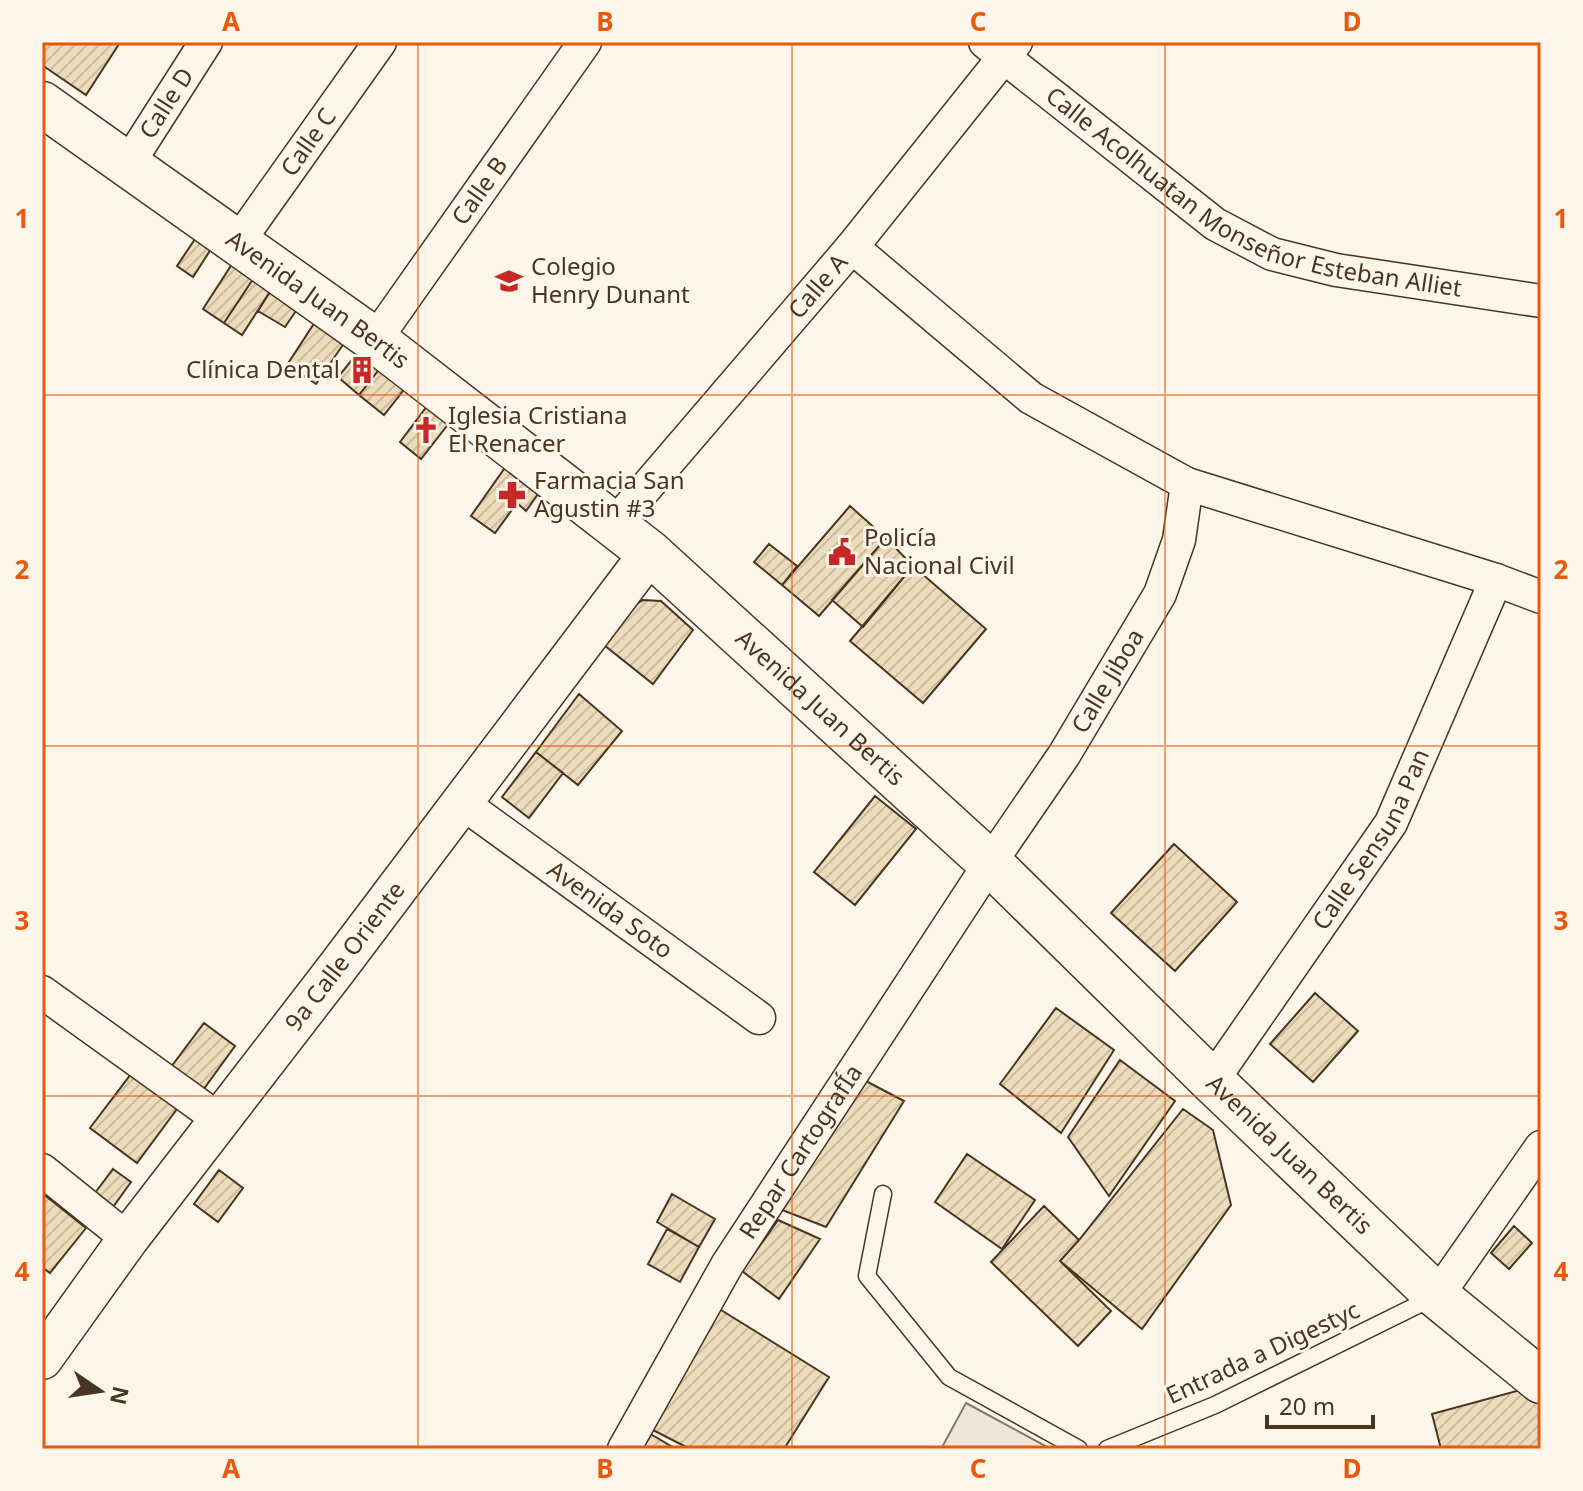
<svg xmlns="http://www.w3.org/2000/svg" width="1583" height="1491" viewBox="0 0 1583 1491" font-family="'Noto Sans',sans-serif">
	<style>
		.parking { fill: #ede7d9; stroke: #887966; stroke-width: 2 }
		.building { fill: url(#building-hatch); stroke: #4a3520; stroke-width: 2 }
		.lines { fill: none; stroke-linecap: round; stroke-linejoin: round }
		.service-casing { stroke: #4a3520; stroke-width: 19 }
		.minor-casing { stroke: #4a3520; stroke-width: 35 }
		.tertiary-casing { stroke: #4a3520; stroke-width: 43 }
		.secondary-casing { stroke: #4a3520; stroke-width: 47 }
		.service { stroke: #fbf6e9; stroke-width: 16 }
		.minor { stroke: #fbf6e9; stroke-width: 32 }
		.tertiary { stroke: #fbf6e9; stroke-width: 40 }
		.secondary { stroke: #fbf6e9; stroke-width: 44 }
		.grid { fill: none; stroke: #e8590c; stroke-width: 2; stroke-opacity: 0.55 }
		.labels { text-anchor: middle; stroke-width: 6; stroke-linejoin: round; paint-order: stroke }
		.street-label { font-size: 24px; fill: #4a3520; stroke: #fbf6e9 }
		.poi-label { font-size: 24px; fill: #4a3520; stroke: #fbf6e9; text-anchor: start }
		.neatline { fill: none; stroke: #e8590c; stroke-width: 3 }
		.grid-label { font-size: 26px; text-anchor: middle; font-weight: bold; fill: #e8590c }
	</style>
	<defs>
		<pattern id="building-hatch" width="6" height="6" patternUnits="userSpaceOnUse" patternTransform="scale(2)"><rect width="6" height="6" fill="#ecdcbc"/><path d="M-1 1l2-2M0 6l6-6M5 7l2-2" fill="none" stroke="#ccbda1"/></pattern>
	</defs>
	<rect width="100%" height="100%" fill="#fbf6e9"/>
	<path class="parking" d="M966 1403 1051 1449H941Z"/>
	<path class="building" d="M42 42H116L119 44 86 95 42 65Z
		M197 236 213 246 193 277 177 266Z
		M234 261 255 276 224 323 203 309Z
		M255 276 273 287 242 335 224 323Z
		M273 287 300 305 285 327 258 311Z
		M319 316 349 336 316 384 287 365Z
		M364 345 385 362 359 395 338 377Z
		M385 362 410 382 384 415 359 395Z
		M431 401 453 418 421 459 400 442Z
		M509 462 543 487 526 511 517 503 495 533 471 516Z
		M850 506 886 538 819 616 782 585Z
		M886 538 913 566 863 627 832 600Z
		M769 544 797 566 782 585 754 562Z
		M913 566 986 629 923 703 850 641Z
		M643 600 661 601 693 630 653 684 604 645 630 608Z
		M579 694 622 731 578 785 536 752Z
		M536 752 563 773 529 818 502 797Z
		M875 796 916 829 855 905 814 872Z
		M1174 844 1237 902 1175 971 1111 913Z
		M1315 993 1358 1031 1313 1082 1270 1044Z
		M1056 1008 1114 1050 1061 1133 1000 1084Z
		M204 1023 235 1046 203 1090 171 1067Z
		M1120 1060 1175 1101 1109 1196 1068 1137Z
		M131 1074 177 1109 137 1163 90 1128Z
		M862 1079 904 1101 826 1227 777 1208Z
		M1183 1109 1213 1130 1231 1205 1142 1329 1060 1261 1079 1240Z
		M967 1154 1035 1200 1002 1249 935 1202Z
		M113 1169 131 1182 113 1207 95 1193Z
		M219 1170 243 1188 218 1222 194 1204Z
		M42 1193 86 1228 50 1273 42 1267Z
		M672 1194 715 1219 699 1247 657 1222Z
		M1044 1206 1079 1240 1060 1261 1111 1311 1078 1346 991 1262Z
		M778 1220 820 1239 779 1299 742 1271Z
		M1514 1226 1532 1243 1509 1269 1491 1253Z
		M667 1229 699 1247 680 1282 648 1264Z
		M713 1305 829 1377 784 1449H690L643 1425Z
		M1539 1385 1541 1394V1449H1441L1432 1414Z
		M647 1432 676 1449H638Z"/>
	<g class="lines">
		<g class="service-casing">
			<path id="service" d="M883 1194 867 1276 949 1377 1079 1449
				M1107 1449 1215 1405 1436 1296"/>
		</g>
		<g class="minor-casing">
			<g id="minor">
				<path id="s1" d="M985 42 1215 224 1272 254 1336 270 1541 301"/>
				<path id="s2" d="M128 164 206 42"/>
				<path id="s3" d="M238 242 380 42"/>
				<path d="M852 247 1031 398 1187 484 1496 580 1541 597"/>
				<path id="s4" d="M375 340 585 42"/>
				<path id="s5" d="M614 525 852 247 1016 42"/>
				<path id="s6" d="M461 802 759 1018"/>
				<path d="M42 992 220 1120"/>
				<path id="s7" d="M1212 1081 1391 823 1496 580"/>
				<path d="M42 1170 128 1239"/>
				<path d="M1437 1296 1541 1147"/>
				<path id="s8" d="M624 1449 727 1265 990 863 1064 755 1160 594 1179 540 1187 484"/>
			</g>
		</g>
		<g class="tertiary-casing">
			<g id="tertiary">
				<path id="s9" d="M42 1359 128 1239 337 968 650 553"/>
			</g>
		</g>
		<g class="secondary-casing">
			<g id="secondary">
				<path id="s10" d="M42 104 375 340 650 553 990 863 1212 1081 1437 1296 1541 1381"/>
			</g>
		</g>
		<use href="#service" class="service"/>
		<use href="#minor" class="minor"/>
		<use href="#tertiary" class="tertiary"/>
		<use href="#secondary" class="secondary"/>
	</g>
	<path class="grid" d="M418 42V1449M792 42V1449M1165 42V1449M42 395H1541M42 746H1541M42 1096H1541"/>
	<defs>
		<g id="school-bare" transform="scale(2.16)"><path d="M0-5L7-2L0 1L-7-2ZM-4 1L0 2.5L4 1V4Q0 6-4 4Z" fill="#c62828" stroke="#fbf6e9" stroke-width="2.5" paint-order="stroke"/></g>
		<g id="building-bare" transform="scale(2.16)"><path d="M-4-6H4V6H1V3H-1V6H-4ZM-2.5-4.3h1.7v1.8h-1.7ZM.8-4.3h1.7v1.8H.8ZM-2.5-1h1.7V.8h-1.7ZM.8-1h1.7V.8H.8Z" fill="#c62828" stroke="#fbf6e9" stroke-width="2.5" paint-order="stroke"/></g>
		<g id="church-bare" transform="scale(2.16)"><path d="M-1.2-6h2.4v3.5h3.3v2.4h-3.3V6h-2.4V-.1h-3.3v-2.4h3.3Z" fill="#c62828" stroke="#fbf6e9" stroke-width="2.5" paint-order="stroke"/></g>
		<g id="pharmacy-bare" transform="scale(2.16)"><path d="M-2-6h4v4h4v4h-4v4h-4v-4h-4v-4h4Z" fill="#c62828" stroke="#fbf6e9" stroke-width="2.5" paint-order="stroke"/></g>
		<g id="civic-bare" transform="scale(2.16)"><path d="M-.6-6.5H3V-4.5H.6V-3L4-1V1h2V6H-6V1h2V-1L-.6-3ZM-1.2 2.5V6h2.4V2.5Z" fill="#c62828" stroke="#fbf6e9" stroke-width="2.5" paint-order="stroke"/></g>
	</defs>
	<g fill-rule="evenodd">
		<use href="#school-bare" x="509" y="281"/>
		<use href="#building-bare" x="362" y="370"/>
		<use href="#church-bare" x="426" y="430"/>
		<use href="#pharmacy-bare" x="512" y="495"/>
		<use href="#civic-bare" x="842" y="552"/>
	</g>
	<g class="labels">
		<g class="street-label">
			<text dy="8" stroke="none"><textPath href="#s2" startOffset="72">Calle D</textPath></text>
			<text dy="8" stroke="none"><textPath href="#s3" startOffset="122">Calle C</textPath></text>
			<text dy="8" stroke="none"><textPath href="#s1" startOffset="316">Calle Acolhuatan Monseñor Esteban Alliet</textPath></text>
			<text dy="8" stroke="none"><textPath href="#s4" startOffset="182">Calle B</textPath></text>
			<text dy="8" stroke="none"><textPath href="#s5" startOffset="314">Calle A</textPath></text>
			<text dy="8" stroke="none"><textPath href="#s10" startOffset="338">Avenida Juan Bertis</textPath></text>
			<text dy="8" stroke="none"><textPath href="#s8" startOffset="908">Calle Jiboa</textPath></text>
			<text dy="8" stroke="none"><textPath href="#s10" startOffset="986">Avenida Juan Bertis</textPath></text>
			<text dy="8" stroke="none"><textPath href="#s7" startOffset="290">Calle Sensuna Pan</textPath></text>
			<text dy="8" stroke="none"><textPath href="#s6" startOffset="184">Avenida Soto</textPath></text>
			<text dy="8" stroke="none"><textPath href="#s9" startOffset="504">9a Calle Oriente</textPath></text>
			<text dy="8" stroke="none"><textPath href="#s8" startOffset="346">Repar CartografÍa</textPath></text>
			<text dy="8" stroke="none"><textPath href="#s10" startOffset="1634">Avenida Juan Bertis</textPath></text>
			<text transform="translate(1263 1353) rotate(-25)" y="8">Entrada a Digestyc</text>
		</g>
		<g class="poi-label">
			<text x="531" y="275">Colegio<tspan x="531" dy="28">Henry Dunant</tspan></text>
			<text x="340" y="378" text-anchor="end">Clínica Dental</text>
			<text x="448" y="424">Iglesia Cristiana<tspan x="448" dy="28">El Renacer</tspan></text>
			<text x="534" y="489">Farmacia San<tspan x="534" dy="28">Agustin #3</tspan></text>
			<text x="864" y="546">Policía<tspan x="864" dy="28">Nacional Civil</tspan></text>
		</g>
	</g>
	<rect width="1583" height="1491" fill="none" stroke="#fbf6e9" stroke-width="88"/>
	<g transform="translate(100 1391) rotate(103)" stroke="#fbf6e9" stroke-width="6" paint-order="stroke">
	<path d="M0-6L14 30L0 20L-14 30Z" fill="#4a3520"/>
	<text y="-12" font-size="22" font-weight="bold" text-anchor="middle" fill="#4a3520">N</text>
	</g>
	<path d="M1267 1415v12h106v-12" fill="none" stroke="#4a3520" stroke-width="4"/>
	<text x="1279" y="1415" font-size="24" fill="#4a3520" stroke="#fbf6e9" stroke-width="6" paint-order="stroke">20 m</text>
	<rect x="44" y="44" width="1495" height="1403" class="neatline"/>
	<g class="grid-label">
		<text x="231" y="31">A</text>
		<text x="605" y="31">B</text>
		<text x="978" y="31">C</text>
		<text x="1352" y="31">D</text>
		<text x="22" y="228">1</text>
		<text x="1561" y="228">1</text>
		<text x="22" y="579">2</text>
		<text x="1561" y="579">2</text>
		<text x="22" y="930">3</text>
		<text x="1561" y="930">3</text>
		<text x="22" y="1281">4</text>
		<text x="1561" y="1281">4</text>
		<text x="231" y="1478">A</text>
		<text x="605" y="1478">B</text>
		<text x="978" y="1478">C</text>
		<text x="1352" y="1478">D</text>
	</g>
</svg>
